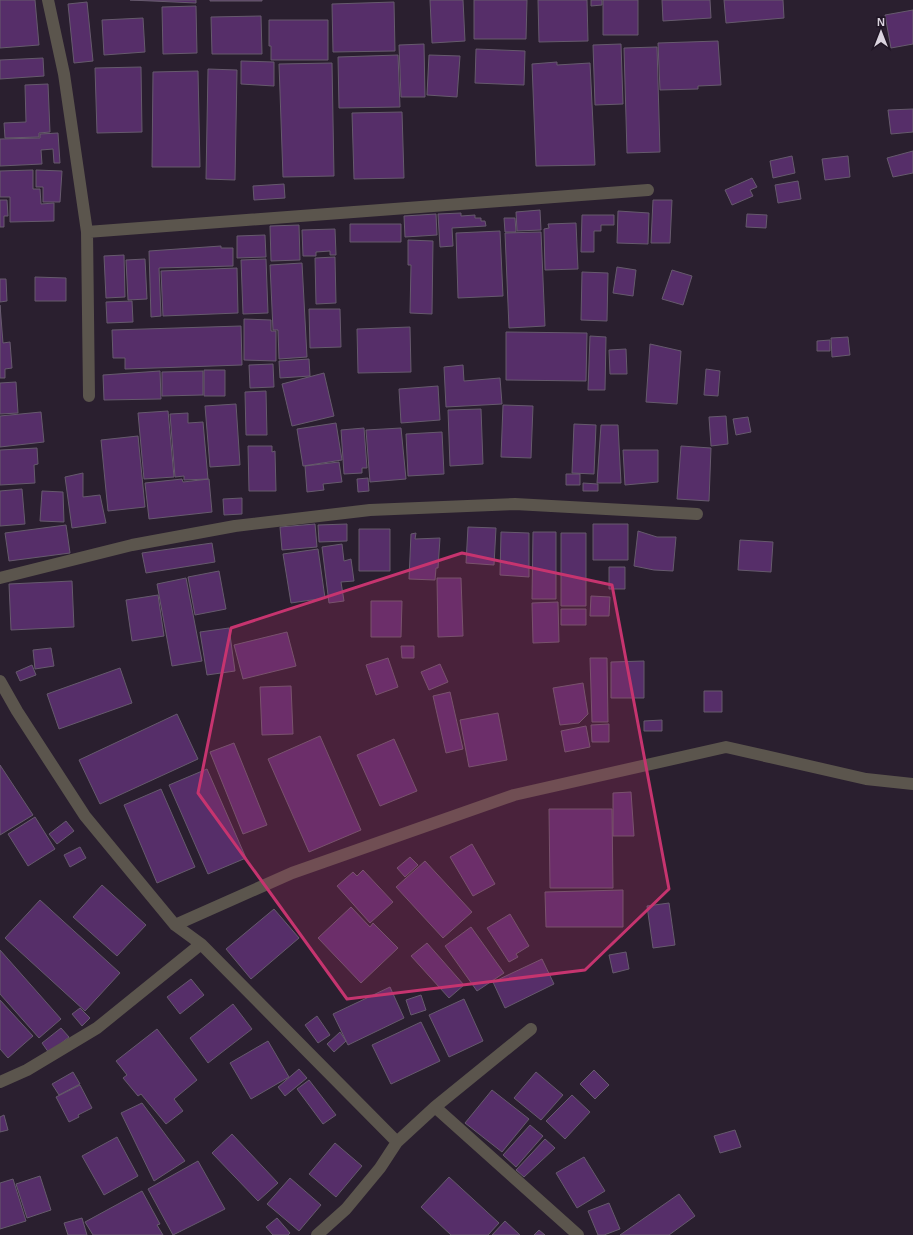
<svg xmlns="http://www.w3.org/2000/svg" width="913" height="1235" viewBox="0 0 913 1235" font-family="Arial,sans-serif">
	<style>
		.building { fill: #562e69; stroke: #665a6d }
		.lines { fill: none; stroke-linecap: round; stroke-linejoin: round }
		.minor { stroke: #5b554d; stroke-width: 12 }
		.marked { fill: #c6346f; fill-opacity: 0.2; stroke: #c6346f; stroke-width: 3; stroke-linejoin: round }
	</style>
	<rect width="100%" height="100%" fill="#2a1f2f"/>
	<path class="building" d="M0 0H35L39 45 0 48Z
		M130 0H196V3Z
		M210 0H262V1H210Z
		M430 0H463L465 41 432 43Z
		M474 0H527L526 39H474Z
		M538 0H587L588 41 539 42Z
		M591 0H602V5L591 6Z
		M603 0H638V35H603Z
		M662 0H710L711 18 663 21Z
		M724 0H783L784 18 726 23Z
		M87 2 93 61 74 63 68 4Z
		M394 2 395 51 333 52 332 4Z
		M196 6 197 53 163 54 162 7Z
		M913 10V44L891 48 885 15Z
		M261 16 262 54H212L211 17Z
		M143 18 145 52 104 55 102 20Z
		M269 20H328V60H271V46H269Z
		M718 41 721 85 698 86V89L660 90 658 43Z
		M424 44 425 97H401L399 45Z
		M621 44 623 104 595 105 593 45Z
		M657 47 660 152 627 153 624 48Z
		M476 49 525 51 524 85 475 83Z
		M398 55 400 107 339 108 338 57Z
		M429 55 460 56 457 97 427 95Z
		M43 58 44 76 0 79V60Z
		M241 61 274 62V86L241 84Z
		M557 62V65L590 63 595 165 536 166 532 64Z
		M332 63 334 176 283 177 279 64Z
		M141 67 142 132 97 133 95 68Z
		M208 69 237 70 235 180 206 179Z
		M198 71 200 167H152L153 72Z
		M48 84 50 132 39 133V137L5 138 4 123 26 122 25 85Z
		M913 109V132L891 134 888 110Z
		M402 112 404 178 354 179 352 113Z
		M58 133 60 163H54L53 149 41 150 42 164 0 166V139L40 138V134Z
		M913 151V173L893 177 887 158Z
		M792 156 795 173 773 178 770 161Z
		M848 156 850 177 825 180 822 159Z
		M33 170V189H40L41 204 54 203V221L10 222V197H0V171Z
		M36 170 62 171 60 202H43V187H36Z
		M752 178 757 187 750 190 753 196 732 205 725 190Z
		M798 181 801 199 778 203 775 185Z
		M284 184 285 198 254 200 253 186Z
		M0 200H7L8 216H4V227H0Z
		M653 200H672L670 243H651Z
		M540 210 541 230 517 231 516 212Z
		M618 211 649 213 648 244 617 243Z
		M461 213V216L475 215V218H481V221H485L486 226 452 228 453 246 440 247 438 214Z
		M436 214 437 235 405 237 404 216Z
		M747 214 767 215 766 228 746 227Z
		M582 215H614V225H601V231H594V252H581Z
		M504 218H515L516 232H505Z
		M576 223 578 269 545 270 544 229 549 228 548 224Z
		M350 224H401V242H350Z
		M299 225 300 260 271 261 270 226Z
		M335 229 336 255H330V251L316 252V256H303L302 230Z
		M500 231 503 296 458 298 456 233Z
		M541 232 545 326 509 328 505 233Z
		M265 235 266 257 237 258V236Z
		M408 240 433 241 432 314 410 313 411 265H408Z
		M221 246V248H233V266L159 268 161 316 151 317 149 251Z
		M124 255 125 297 106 298 104 256Z
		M335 257 336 303 316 304 315 258Z
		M145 259 147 299 128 300 126 260Z
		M266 259 268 313 243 314 241 260Z
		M302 263 307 357 279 359 278 330H273L270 265Z
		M617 267 636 270 633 296 613 293Z
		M237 268 238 313 163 316 161 271Z
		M672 270 692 276 683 305 662 299Z
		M582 272 608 273 607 321 581 320Z
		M35 277 66 278V301H35Z
		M0 279H6L7 301 0 302Z
		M132 301 133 322 107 323 106 302Z
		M0 305 3 343 10 342 12 368 5 369V378H0Z
		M309 309H340L341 347 310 348Z
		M244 319 271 320V331H276V361L244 360Z
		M241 326 242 365 125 369V358H113L112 330Z
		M410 327 411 372 358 373 357 329Z
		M506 332 587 333 586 381 506 380Z
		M590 336 606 337 605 390H588Z
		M848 337 850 355 832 357 831 338Z
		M830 340V351H817V341Z
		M650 344 681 351 677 404 646 402Z
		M626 349 627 374H610L609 350Z
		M309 359 310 376 280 378 279 361Z
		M273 364 274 387 250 388 249 365Z
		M463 365 464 381 500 378 502 404 446 407 444 367Z
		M706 369 720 371 718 396 704 395Z
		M204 370H225V396H204Z
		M160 371 161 399 104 400 103 375Z
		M203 371V395L162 396V372Z
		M324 373 334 416 292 426 282 384Z
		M16 382 18 413 0 414V383Z
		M438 386 440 420 401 423 399 389Z
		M266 391 267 435H246L245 392Z
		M236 404 240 465 210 467 205 406Z
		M503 405 533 406 531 458 501 457Z
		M481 409 483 464 450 466 448 410Z
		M168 411 174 477 144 479 138 413Z
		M41 412 44 442 0 447V416Z
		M188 413V423L203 422 208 479 184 480V476L175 477 170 414Z
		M726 416 728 444 711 446 709 417Z
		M748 417 751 432 736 435 733 419Z
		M336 423 342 460 303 466 297 429Z
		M574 424 596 425 594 474 572 473Z
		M601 425H618L621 483H597Z
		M364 428 367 468H362V473L344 474 341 430Z
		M401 428 406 479 370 482 366 430Z
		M442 432 444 474 408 476 406 434Z
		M138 436 145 507 108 511 101 440Z
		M248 446H272V452L275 451 276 491H249Z
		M681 446 711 448 709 501 677 499Z
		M37 448 38 464 34 465 35 483 0 485V450Z
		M623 450H658V482L625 485Z
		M339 462 342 482 323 484 324 490 307 492 305 466Z
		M83 473V497L100 495 106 523 72 528 65 477Z
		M566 474H580V485H566Z
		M368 478 369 491 358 492 357 479Z
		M182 479 183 482 209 479 212 512 149 519 145 483Z
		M583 483 598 484V491H583Z
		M22 489 25 524 0 526V491Z
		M42 491 63 492 64 522 40 521Z
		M242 498V514L224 515 223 499Z
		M315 524 317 547 282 550 280 527Z
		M347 524V541L319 542 318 525Z
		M593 524H628V560H593Z
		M66 525 70 553 9 561 5 533Z
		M468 527 496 528 494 565 466 563Z
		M359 529H390V571H359Z
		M638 531 657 537H676L673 571 654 570 634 566Z
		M501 532 529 533V577L500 575Z
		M533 532H556V599H532Z
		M416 533 415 539 440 538 438 568H436L435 580 409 579 411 534Z
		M561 533H586V606H561Z
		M740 540 773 542 771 572 738 570Z
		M212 543 215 562 146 573 142 553Z
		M342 544 344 561 351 559 354 581 341 582 344 601 329 603 322 547Z
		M318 549 325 598 291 603 283 554Z
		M609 567H625V589H609Z
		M219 571 226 609 195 615 188 577Z
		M186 578 202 661 172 666 157 584Z
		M437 578H461L463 636 438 637Z
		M72 581 74 627 11 630 9 584Z
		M158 595 164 636 132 641 126 600Z
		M591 596 610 597 609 616H590Z
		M371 601H402L401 637H371Z
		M558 602 559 642 533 643 532 603Z
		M561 609H586V625H561Z
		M229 628 235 671 207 675 200 632Z
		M287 632 296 666 243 679 234 645Z
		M401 646H414V658H402Z
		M51 648 54 666 35 669 33 650Z
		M388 658 398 687 376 695 366 665Z
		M590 658H607L608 722H592Z
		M644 661V698H611V662Z
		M440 664 448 682 429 690 421 672Z
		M32 665 36 675 20 681 16 672Z
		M120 668 132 703 59 729 47 694Z
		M583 683 588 714 579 723 560 725 553 688Z
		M291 686 293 734 262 735 260 687Z
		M704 691H722V712H704Z
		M450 692 463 749 446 753 433 696Z
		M498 713 507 760 469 767 460 720Z
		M177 714 198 759 100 804 79 760Z
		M662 720V731H644V721Z
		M609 724V742H592L591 725Z
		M586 726 590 747 565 752 561 731Z
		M320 736 361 830 309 852 268 759Z
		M394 739 417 791 380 806 357 755Z
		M234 743 267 825 243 834 210 752Z
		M0 765 33 815 0 835Z
		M207 769 246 858 208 874 169 785Z
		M161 789 195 867 157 883 124 805Z
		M631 792 634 836H613V793Z
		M549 809H612L613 888H550Z
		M35 817 55 849 28 866 8 834Z
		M66 821 74 831 57 844 49 834Z
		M472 844 495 884 473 896 450 857Z
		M80 847 86 858 70 867 64 855Z
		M410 857 418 865 405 877 397 868Z
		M425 861 472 912 443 938 396 887Z
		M363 870 393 902 370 923 337 886 353 872 357 876Z
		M102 885 146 925 117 956 73 917Z
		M623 890V927H546L545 892Z
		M40 900 120 973 85 1011 5 938Z
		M669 903 675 945 653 948 647 906Z
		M351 907 370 927 373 923 398 948 361 983 318 938Z
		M274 909 299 938 251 979 226 949Z
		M510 914 529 946 516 954 518 957 509 962 487 928Z
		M471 927 504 973 477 991 445 946Z
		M427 943 464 985 449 998 411 956Z
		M0 950 61 1019 39 1038 0 994Z
		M626 952 629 969 613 973 609 955Z
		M542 959 554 984 505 1008 493 982Z
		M191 979 204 995 180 1014 167 997Z
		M390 987 404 1018 348 1045 333 1014Z
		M421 995 426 1010 411 1015 406 1000Z
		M464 999 483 1041 449 1057 429 1015Z
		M0 1000 33 1036 8 1058 0 1049Z
		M233 1004 252 1029 208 1063 190 1038Z
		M80 1008 90 1018 82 1026 72 1014Z
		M317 1016 330 1035 318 1043 305 1025Z
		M421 1022 440 1061 391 1084 372 1045Z
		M61 1028 69 1037 49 1053 42 1043Z
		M157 1029 197 1080 174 1099 183 1111 166 1124 141 1094 138 1096 123 1078 127 1075 116 1061Z
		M340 1032 346 1041 334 1052 327 1044Z
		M268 1041 289 1077 251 1099 230 1063Z
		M299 1069 307 1078 285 1096 278 1087Z
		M594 1070 609 1085 595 1099 580 1084Z
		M73 1072 80 1084 59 1095 52 1084Z
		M536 1072 563 1095 541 1120 514 1098Z
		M309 1080 336 1115 323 1124 297 1089Z
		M80 1085 92 1108 78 1115 79 1117 69 1122 56 1097Z
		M492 1090 529 1119 502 1152 465 1123Z
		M572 1095 590 1112 565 1139 546 1121Z
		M142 1103 185 1161 154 1181 121 1113Z
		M4 1115 8 1130 0 1132V1117Z
		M530 1125 543 1136 516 1167 503 1155Z
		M735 1130 741 1147 720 1153 714 1136Z
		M232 1134 278 1183 258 1201 212 1153Z
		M117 1137 138 1176 104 1195 82 1156Z
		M545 1139 555 1148 524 1177 516 1170Z
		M335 1143 362 1166 336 1197 309 1174Z
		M584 1157 605 1191 577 1208 556 1173Z
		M198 1161 225 1209 173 1235 148 1189Z
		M40 1176 51 1210 27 1218 16 1184Z
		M449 1177 499 1223 488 1235H451L421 1207Z
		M290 1178 321 1205 299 1231 267 1204Z
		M13 1179 26 1221 0 1229V1183Z
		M142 1191 160 1224 157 1225 163 1235H93L85 1222Z
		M679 1194 695 1216 669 1235H620Z
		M609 1203 620 1229 604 1235H598L588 1211Z
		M82 1218 87 1235H68L64 1223Z
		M277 1218 290 1233 288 1235H273L266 1227Z
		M505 1221 520 1235H492Z
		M539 1230 545 1235H534Z"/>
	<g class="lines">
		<path class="minor" d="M48 0 64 74 87 232 89 396
			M87 232 648 190
			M0 578 132 545 235 526 370 510 515 504 697 514
			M0 681 17 711 85 816 175 925 201 944 397 1142
			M175 925 292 873 514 795 726 747 866 779 913 784
			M0 1082 27 1070 97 1028 201 944
			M435 1107 578 1235
			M317 1235 346 1209 380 1168 397 1142 435 1107 531 1029"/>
	</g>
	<path class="marked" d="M462 553 612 585 669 889 585 970 347 999 198 793 231 628Z"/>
	<g transform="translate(881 32)" stroke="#201625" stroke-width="3" paint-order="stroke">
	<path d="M0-3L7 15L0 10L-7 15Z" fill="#dbd4df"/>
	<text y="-6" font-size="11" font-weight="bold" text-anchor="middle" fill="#dbd4df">N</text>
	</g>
</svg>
